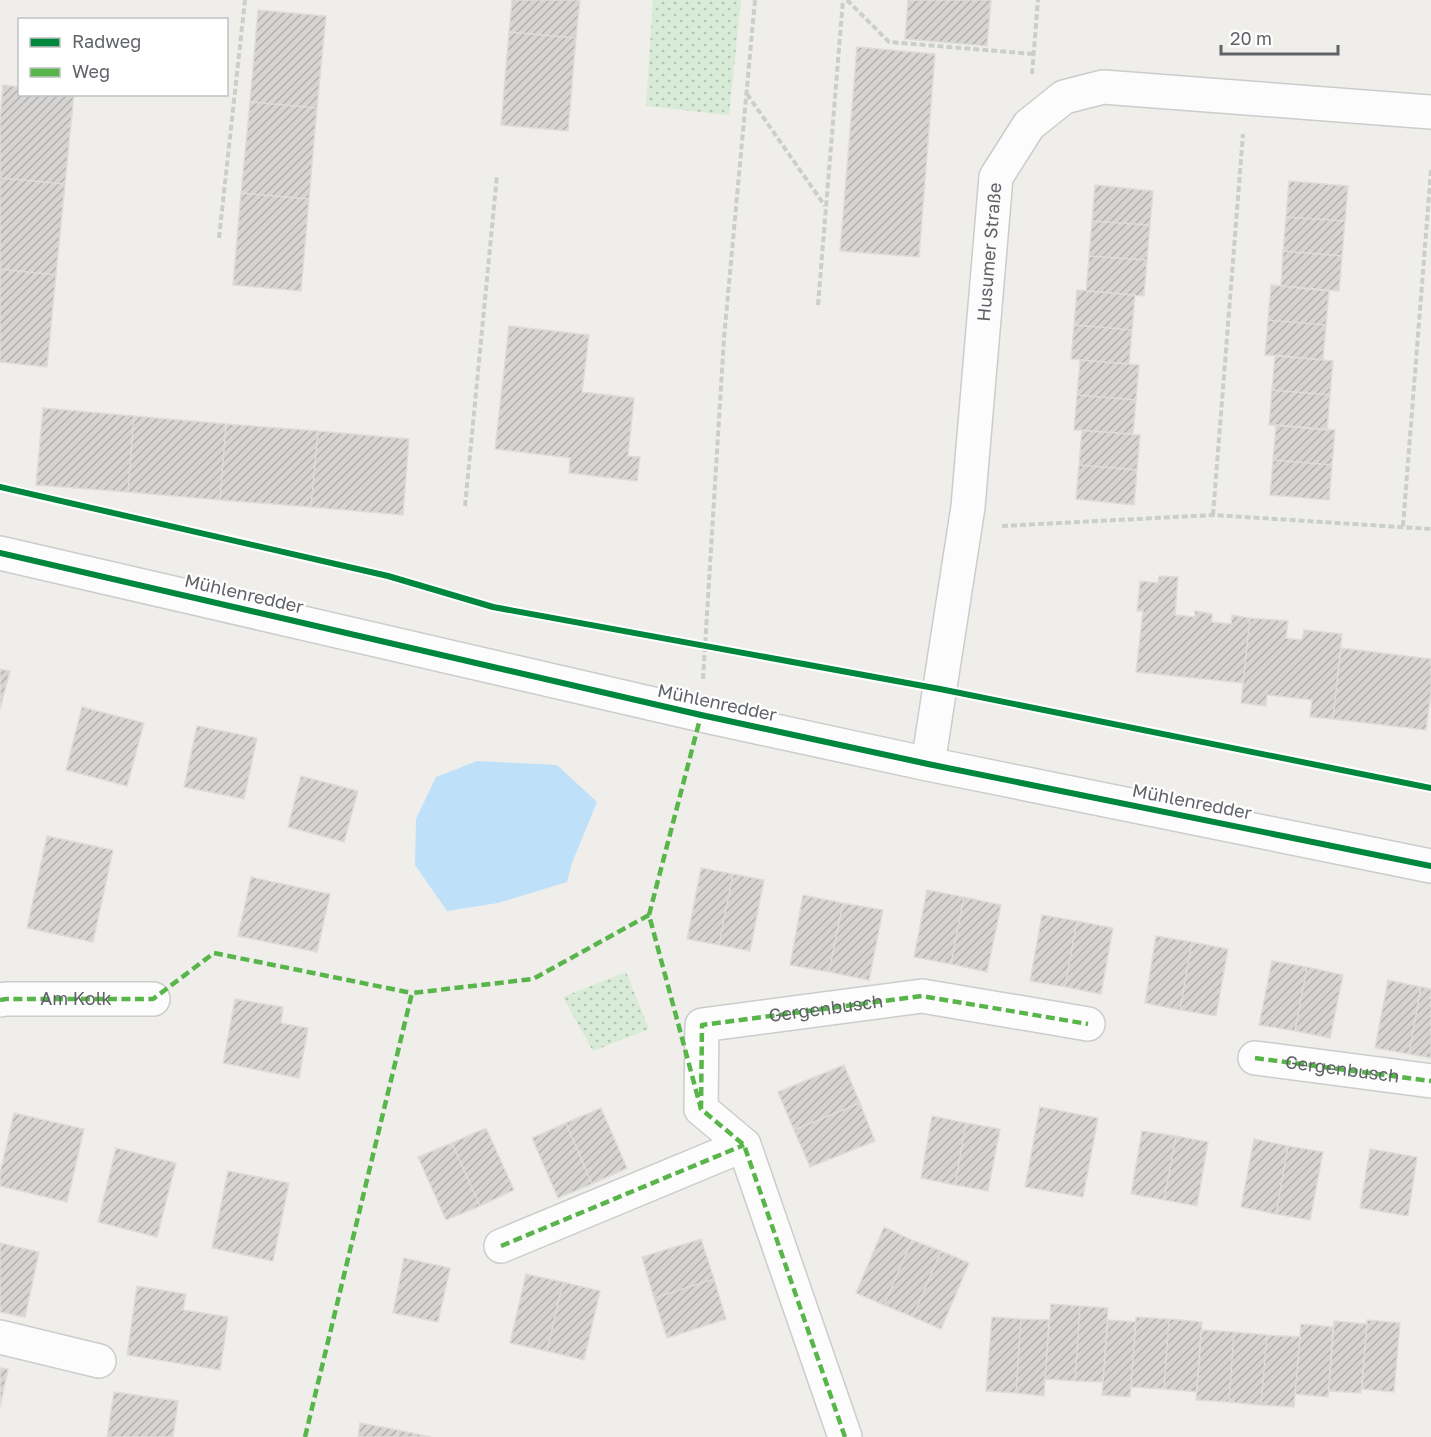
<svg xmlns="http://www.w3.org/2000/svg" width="1431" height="1437" viewBox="0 0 1431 1437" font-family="'Golos Text',sans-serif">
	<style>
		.park { fill: url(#park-dots) }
		.water { fill: #bfe0f9 }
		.building { fill: url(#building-hatch); stroke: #deddd9; stroke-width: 1.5 }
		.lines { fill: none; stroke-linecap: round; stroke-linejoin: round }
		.minor-casing { stroke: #cbcccc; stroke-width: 36 }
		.path { stroke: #cacfcc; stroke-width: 4; stroke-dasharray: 6 3; stroke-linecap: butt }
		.minor { stroke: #fdfcfc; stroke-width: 33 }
		.quiet { stroke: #58b549; stroke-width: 4.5; stroke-dasharray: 9 4.5; stroke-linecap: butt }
		.cycleway-casing { stroke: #fff; stroke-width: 10 }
		.cycleway { stroke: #00873e; stroke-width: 6 }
		.labels { text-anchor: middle; stroke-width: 4.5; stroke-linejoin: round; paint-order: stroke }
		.street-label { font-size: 18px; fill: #5f6368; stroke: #fff }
	</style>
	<defs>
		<pattern id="park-dots" width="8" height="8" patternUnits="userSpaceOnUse" patternTransform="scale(1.5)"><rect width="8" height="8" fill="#d8ebd6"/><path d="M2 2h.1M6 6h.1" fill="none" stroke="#b2c2b1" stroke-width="1.8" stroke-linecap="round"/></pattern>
		<pattern id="building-hatch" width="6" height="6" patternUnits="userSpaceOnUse" patternTransform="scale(1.5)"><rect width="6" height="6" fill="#d6d5d3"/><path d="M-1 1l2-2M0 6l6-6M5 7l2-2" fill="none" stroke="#b1b0af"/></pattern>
	</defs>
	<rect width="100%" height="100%" fill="#efeeea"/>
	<path class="park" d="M653 0H741L729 115 646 106Z
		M626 972 649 1029 593 1051 563 997Z"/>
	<path class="water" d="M477 761 557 765 597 802 572 863 567 882 498 903 447 911 415 865 416 819 436 777Z"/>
	<path class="building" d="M512 0H580L576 38 509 32Z
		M908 0H991L987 46 905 39Z
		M258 10 326 16 317 108 250 102Z
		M509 32 576 38 568 131 501 125Z
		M857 47 935 54 919 257 840 251Z
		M3 85 20 87V94H74L65 184 0 178V120Z
		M250 102 317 108 309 199 241 193Z
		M0 178 65 184 56 275 0 269Z
		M1289 181 1348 186 1345 221 1286 217Z
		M1095 185 1153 191 1150 225 1092 221Z
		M241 193 309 199 301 291 233 285Z
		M1286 217 1345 221 1342 256 1283 251Z
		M1092 221 1150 225 1147 260 1089 256Z
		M1283 251 1342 256 1339 291 1281 286Z
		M1089 256 1147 260 1144 296 1086 291Z
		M0 269 56 275 47 367 0 362Z
		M1271 285 1329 291 1326 325 1268 320Z
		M1077 290 1135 295 1132 330 1074 325Z
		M1268 320 1326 325 1323 360 1265 355Z
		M1074 325 1132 330 1129 364 1071 359Z
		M509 326 589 335 582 392 634 398 628 456 640 457 637 481 569 473 570 458 495 449Z
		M1275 355 1333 361 1330 395 1272 390Z
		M1080 360 1139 365 1136 400 1077 395Z
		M1272 390 1330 395 1327 430 1269 425Z
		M1077 395 1136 400 1133 434 1074 430Z
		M43 408 134 416 128 492 36 485Z
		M134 416 226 424 220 500 128 492Z
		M226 424 318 431 311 507 220 500Z
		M1276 425 1335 430 1332 465 1273 460Z
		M1082 430 1140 435 1137 470 1079 465Z
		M318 431 409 439 403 515 311 507Z
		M1273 460 1332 465 1329 500 1270 495Z
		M1079 465 1137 470 1134 505 1076 499Z
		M1159 576 1178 577 1175 615 1195 617V611L1212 614V622L1231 624 1232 615 1250 618 1243 683 1136 672 1143 611H1137L1140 581 1158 583Z
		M1250 618 1288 621 1286 638 1302 640 1304 630 1342 634 1333 719 1310 717 1312 700 1267 695 1266 706 1241 703Z
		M1341 648 1431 659V692L1426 730 1333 719Z
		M0 669 10 671 0 709Z
		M82 707 144 723 127 786 66 770Z
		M197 726 257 738 244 799 184 787Z
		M301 776 358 791 344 842 288 827Z
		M47 836 113 850 93 942 27 928Z
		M701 868 733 874 719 945 687 939Z
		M733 874 764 880 750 951 719 945Z
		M251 877 330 894 317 952 238 936Z
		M927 890 964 897 951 964 914 957Z
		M803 895 843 903 829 972 790 965Z
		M964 897 1001 905 987 972 951 964Z
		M843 903 883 910 869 980 829 972Z
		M1042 915 1077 921 1065 987 1030 981Z
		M1077 921 1113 928 1101 994 1065 987Z
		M1156 936 1192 942 1180 1010 1145 1003Z
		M1192 942 1228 949 1216 1016 1180 1010Z
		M1272 961 1307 967 1295 1031 1259 1025Z
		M1307 967 1343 975 1330 1038 1295 1031Z
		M1388 980 1421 987 1409 1054 1375 1048Z
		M1421 987 1431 989V1058L1409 1054Z
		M235 999 283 1007 281 1023 308 1028 299 1078 223 1063Z
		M844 1065 860 1103 794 1130 778 1092Z
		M860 1103 875 1141 810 1167 794 1130Z
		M1040 1107 1098 1118 1083 1197 1025 1187Z
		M601 1108 627 1168 592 1184 566 1123Z
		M14 1113 84 1129 67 1202 0 1186V1173Z
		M932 1116 966 1123 955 1185 921 1178Z
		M566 1123 592 1184 558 1198 532 1138Z
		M966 1123 1000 1129 988 1191 955 1185Z
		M486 1128 514 1190 480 1206 452 1143Z
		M1142 1131 1176 1136 1164 1200 1131 1194Z
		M1176 1136 1208 1142 1197 1206 1164 1200Z
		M1254 1139 1288 1146 1276 1214 1241 1207Z
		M452 1143 480 1206 446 1220 418 1157Z
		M1288 1146 1323 1152 1310 1220 1276 1214Z
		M116 1148 176 1163 157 1237 98 1222Z
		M1370 1149 1417 1157 1408 1216 1360 1208Z
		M228 1171 289 1183 273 1261 212 1248Z
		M884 1227 912 1240 884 1305 856 1293Z
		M701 1239 714 1279 654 1298 642 1257Z
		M912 1240 941 1251 913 1317 884 1305Z
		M0 1243 39 1252 25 1317 0 1312Z
		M941 1251 969 1263 941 1329 913 1317Z
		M404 1258 450 1268 438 1322 393 1313Z
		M526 1274 563 1282 547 1351 510 1343Z
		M714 1279 726 1319 667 1338 654 1298Z
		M563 1282 600 1291 584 1360 547 1351Z
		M137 1286 186 1294 183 1310 228 1317 220 1370 127 1355Z
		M1051 1304 1080 1306 1075 1381 1045 1379Z
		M1080 1306 1108 1308 1103 1382 1075 1381Z
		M992 1317 1021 1319 1016 1393 986 1391Z
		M1136 1317 1169 1319 1164 1389 1131 1387Z
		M1021 1319 1049 1320 1044 1396 1016 1393Z
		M1169 1319 1202 1322 1197 1392 1164 1389Z
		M1108 1320 1136 1322 1130 1397 1102 1395Z
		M1367 1320 1400 1323 1394 1392 1362 1389Z
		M1334 1321 1367 1324 1361 1393 1329 1391Z
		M1301 1324 1333 1327 1328 1397 1295 1394Z
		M1201 1330 1234 1332 1229 1402 1196 1400Z
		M1234 1332 1267 1335 1261 1405 1229 1402Z
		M1267 1335 1300 1337 1294 1407 1261 1405Z
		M0 1368 8 1369 0 1407Z
		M114 1392 178 1401 173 1437H107Z
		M360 1423 398 1430 397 1437H358Z
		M398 1430 431 1437H397Z"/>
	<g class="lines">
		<g class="minor-casing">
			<g id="minor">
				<path d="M0 553 701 715 928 764 1431 866"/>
				<path id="s1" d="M928 764 968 507 996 177 1029 125 1064 97 1103 87 1431 112"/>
				<path d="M0 1000 6 999H153"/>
				<path id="s2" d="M1255 1058 1431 1081"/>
				<path d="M501 1246 744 1145"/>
				<path d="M0 1337 99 1361"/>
				<path id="s3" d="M845 1437 744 1145 701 1109 702 1025 922 996 1088 1024"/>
			</g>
		</g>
		<path class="path" d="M847 0 889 42 1034 54
			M1032 74 1038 0
			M747 94 825 206
			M219 238 245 0
			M818 305 843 0
			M465 506 497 175
			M1213 515 1243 134
			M1002 526 1213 515 1431 529
			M1403 526 1431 170
			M703 679 724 338 755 0"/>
		<use href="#minor" class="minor"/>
		<g class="quiet">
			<path d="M649 915 701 715"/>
			<path id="s4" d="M0 1000 6 999H153L214 953 412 993"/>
			<path d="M1255 1058 1431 1081"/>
			<path d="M501 1246 744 1145"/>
			<path d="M305 1437 412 993 533 979 649 915 701 1109"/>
			<path d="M845 1437 744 1145 701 1109 702 1025 922 996 1088 1024"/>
		</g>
		<g class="cycleway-casing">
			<path id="cycleway" d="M0 487 388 576 493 607 940 689 1431 788
				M0 553 701 715 928 764 1431 866"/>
		</g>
		<use href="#cycleway" class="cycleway"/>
	</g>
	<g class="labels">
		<g class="street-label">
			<text dy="6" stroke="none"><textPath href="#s1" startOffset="516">Husumer Straße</textPath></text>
			<text transform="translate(244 594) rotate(13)" y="6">Mühlenredder</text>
			<text transform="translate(717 703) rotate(12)" y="6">Mühlenredder</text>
			<text transform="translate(1192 802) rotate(11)" y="6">Mühlenredder</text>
			<text dy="6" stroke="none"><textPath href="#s4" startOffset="76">Am Kolk</textPath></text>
			<text dy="6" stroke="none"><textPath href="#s3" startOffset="574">Gergenbusch</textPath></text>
			<text dy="6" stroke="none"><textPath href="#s2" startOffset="88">Gergenbusch</textPath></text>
		</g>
	</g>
	<rect x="18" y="18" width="210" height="78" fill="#ffffff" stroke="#bfc1c3" stroke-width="1.5"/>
	<rect x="30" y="38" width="30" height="9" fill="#00873e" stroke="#bfc1c3" stroke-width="1.5"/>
	<text x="72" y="48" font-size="18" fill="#5f6368">Radweg</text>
	<rect x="30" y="68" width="30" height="9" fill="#58b549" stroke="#bfc1c3" stroke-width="1.5"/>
	<text x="72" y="78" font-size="18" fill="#5f6368">Weg</text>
	<path d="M1221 45v9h117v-9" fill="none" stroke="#5f6368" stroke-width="3"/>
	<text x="1230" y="45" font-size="18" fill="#5f6368" stroke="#ffffff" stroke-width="4.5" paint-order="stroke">20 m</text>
</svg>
